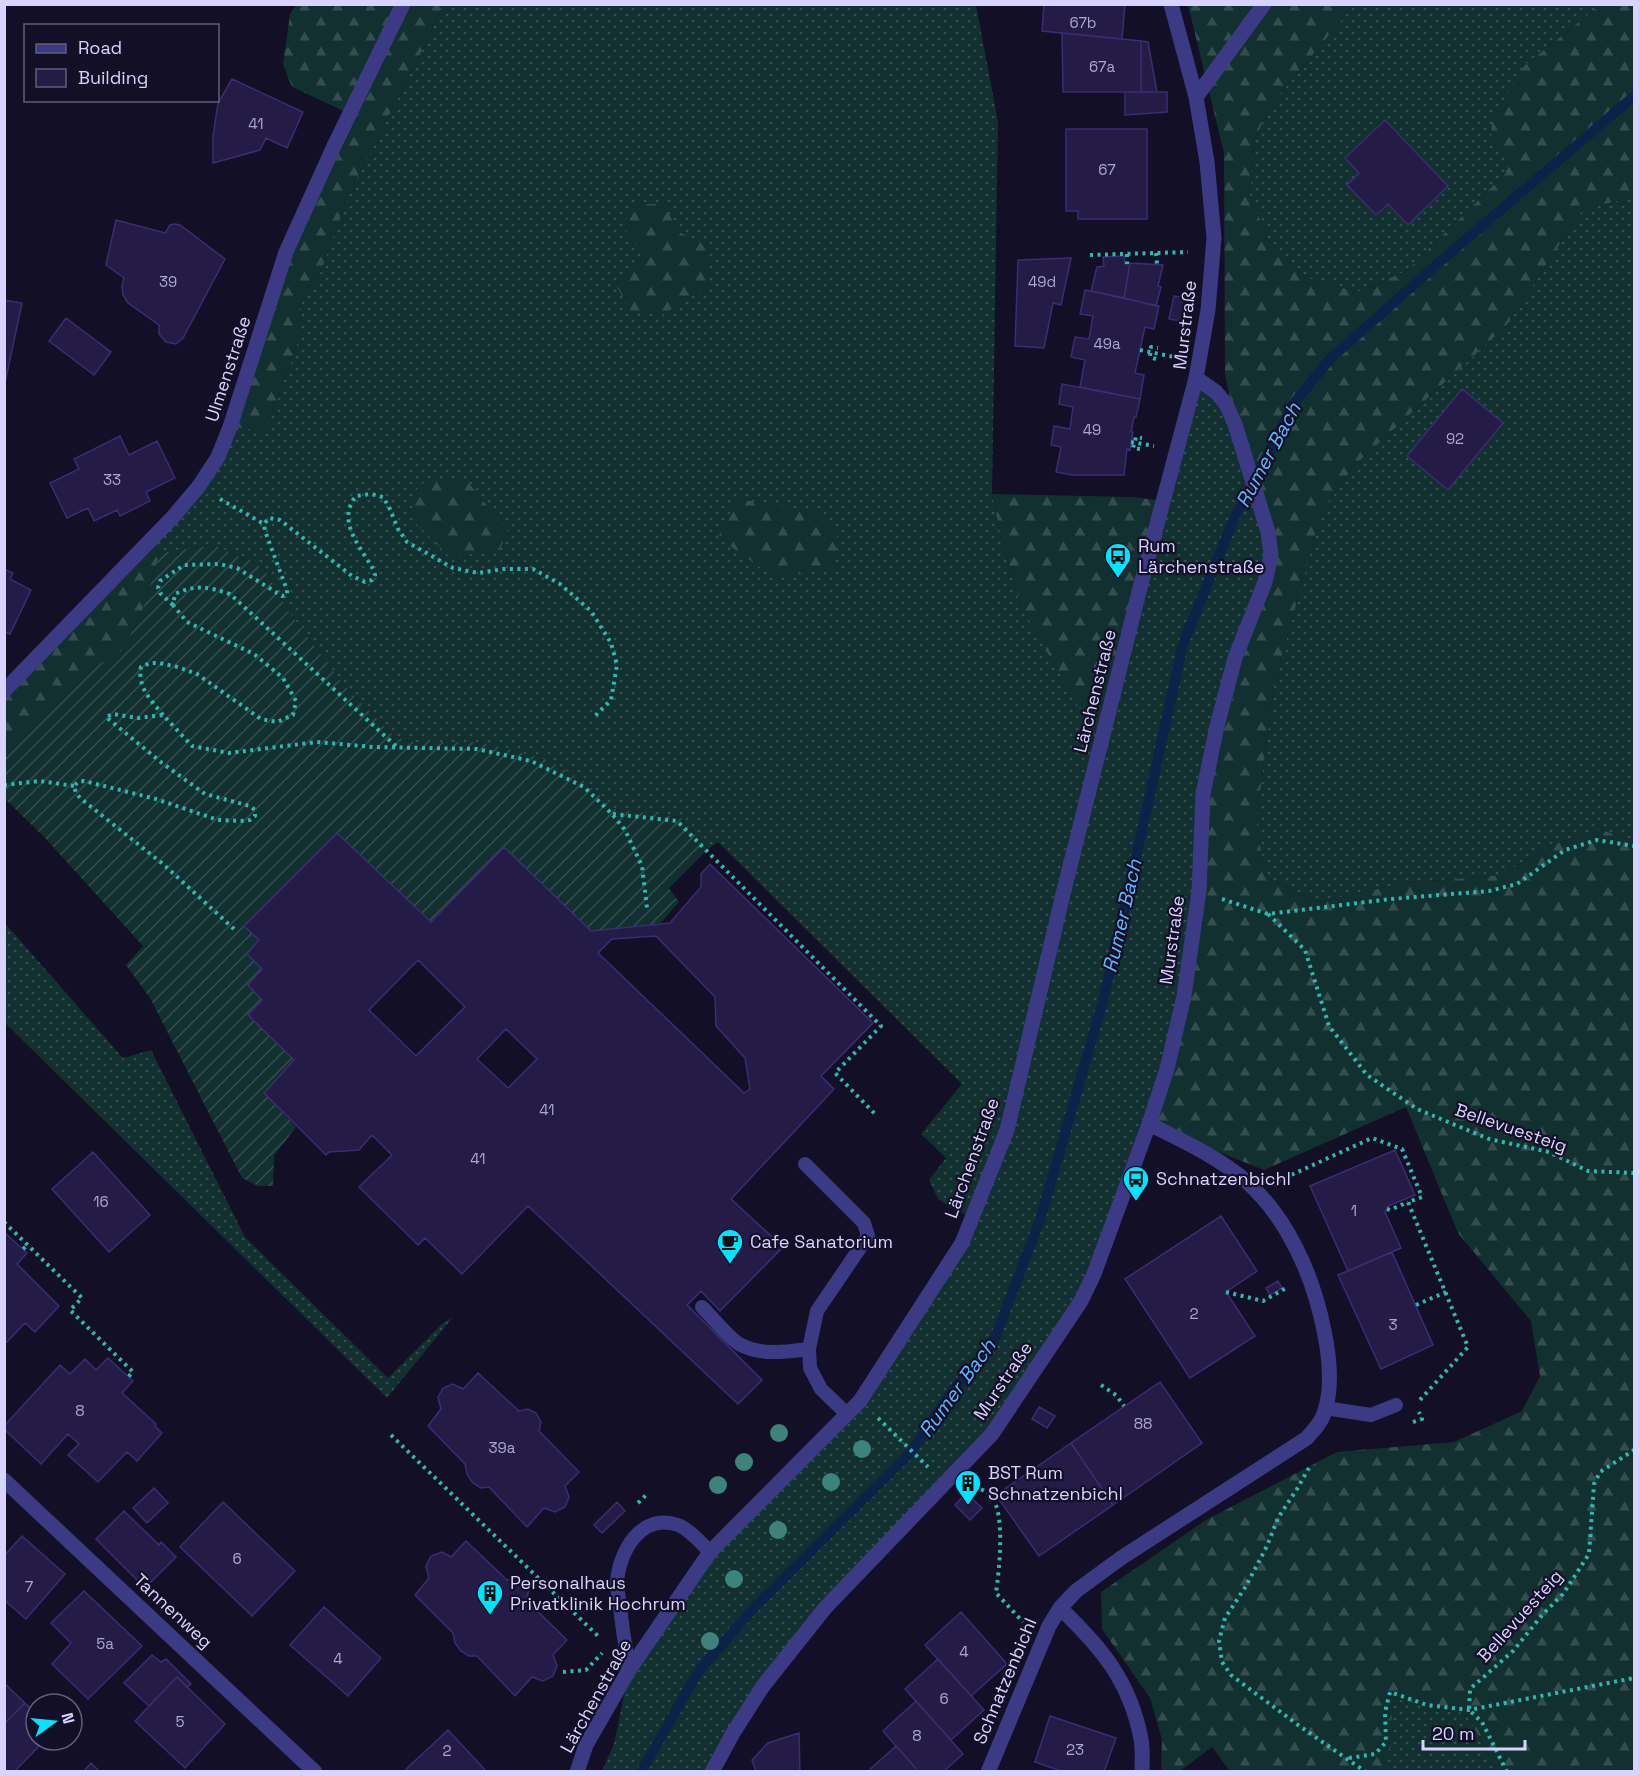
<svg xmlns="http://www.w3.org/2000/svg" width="1639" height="1776" viewBox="0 0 1639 1776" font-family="'Space Grotesk',sans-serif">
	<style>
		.grass { fill: url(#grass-dots) }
		.forest { fill: url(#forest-firs) }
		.garden { fill: url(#garden-furrows) }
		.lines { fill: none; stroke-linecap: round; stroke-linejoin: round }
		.stream { stroke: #0c2248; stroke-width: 10 }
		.building { fill: #241b47; stroke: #3b2d73; stroke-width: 1.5; fill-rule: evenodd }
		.path { stroke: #2fb8b0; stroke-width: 4; stroke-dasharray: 3 4.5; stroke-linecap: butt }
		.service { stroke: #3d3a85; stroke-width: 14 }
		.minor { stroke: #3d3a85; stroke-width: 15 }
		.tree { fill: #3d827b }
		.labels { text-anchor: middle; stroke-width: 4.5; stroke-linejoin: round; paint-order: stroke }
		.number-label { font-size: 15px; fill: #aca6d1 }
		.street-label { font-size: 18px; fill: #d9d4ff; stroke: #130f26 }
		.poi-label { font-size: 18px; fill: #d9d4ff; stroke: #130f26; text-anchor: start }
		.water-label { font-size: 20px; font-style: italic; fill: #62b6ff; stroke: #130f26 }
	</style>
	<defs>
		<pattern id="grass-dots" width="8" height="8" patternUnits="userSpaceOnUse" patternTransform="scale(1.5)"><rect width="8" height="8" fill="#12302f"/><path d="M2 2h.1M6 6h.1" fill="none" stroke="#344d4e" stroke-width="1.8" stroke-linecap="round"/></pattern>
		<pattern id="forest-firs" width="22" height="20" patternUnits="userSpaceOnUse" patternTransform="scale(1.5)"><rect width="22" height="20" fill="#12302f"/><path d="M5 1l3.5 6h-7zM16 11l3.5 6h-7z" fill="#344d4e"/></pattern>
		<pattern id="garden-furrows" width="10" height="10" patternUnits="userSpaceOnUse" patternTransform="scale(1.5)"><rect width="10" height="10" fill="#12302f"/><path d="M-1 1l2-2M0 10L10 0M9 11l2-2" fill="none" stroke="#344d4e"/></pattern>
	</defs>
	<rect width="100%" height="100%" fill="#130f26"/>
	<path class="grass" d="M443 5H976L998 122 992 494 1002 541 1021 606 1109 714 1196 378 1216 392 1268 532 1184 996 1094 1274 992 1434 825 1608 712 1771H602L614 1744 629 1670 710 1552 860 1401 972 1217 953 1209 938 1199 929 1180 946 1158 921 1134 962 1084 718 842 708 849 680 817 614 809 586 782 481 742H411L394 736 343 684 289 612 264 568 214 545 160 553 149 543 173 517 230 427 265 430 296 349 303 292 318 279 349 193 419 57Z
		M1354 5H1600L1524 66 1491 140 1506 159V173L1406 271 1358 292 1306 278 1268 239 1250 195 1253 141 1276 99Z
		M1634 197V840L1601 830 1551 845 1502 875 1405 883 1318 902 1266 877 1256 823 1274 685 1322 510 1355 465 1506 326 1583 209Z
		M4 922 123 1058 151 1050 245 1237 388 1378 443 1323 453 1317 387 1398 5 1023Z
		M1394 1698 1468 1716 1497 1771H1394L1387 1760 1395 1735 1391 1723Z"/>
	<path class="forest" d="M296 5H443L419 57 349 193 318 279 303 292 296 349 265 430 230 427 273 294 350 114 292 87 283 64 290 14Z
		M1188 5H1354L1276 99 1253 141 1250 195 1268 239 1306 278 1358 292 1406 271 1506 173V159L1491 140 1492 121 1524 66 1600 5H1634V197L1583 209 1506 326 1355 465 1322 510 1274 685 1256 823 1266 877 1318 902 1405 883 1502 875 1551 845 1601 830 1634 840V1771H1497L1468 1716 1394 1698 1391 1723 1395 1735 1387 1760 1394 1771H1230L1212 1747 1180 1771H1161L1162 1740 1150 1698 1102 1629 1101 1592 1206 1520 1337 1452 1454 1442 1522 1411 1540 1376 1531 1321 1458 1233 1406 1107 1264 1170 1149 1124 1167 1069 1217 726 1269 568 1235 424 1225 373 1224 153Z
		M634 204H664L679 232 708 247 707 287 662 315 631 311 617 287 642 253 623 226Z
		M428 479 467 481 509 533 499 550 450 557 414 522V492Z
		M992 494 1132 497 1164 501 1110 714 1079 708 1021 606 1002 541Z
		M738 499 818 512 838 538 835 567 776 579 718 537Z
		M149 543 160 553 141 615 121 652 82 675 5 751V691Z"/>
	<path class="garden" d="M214 545 264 568 289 612 343 684 394 736 411 742H481L548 760 586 782 614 809 680 817 708 849 669 888 679 902 661 923 591 931 504 847 431 922 337 833 244 926 259 940 247 954 262 969 248 985 262 1000 294 1060 264 1093 296 1127 274 1156 273 1186H258L242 1178 150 998 126 965 143 946 45 838 5 799 4 751 82 674 121 652 141 615 160 553Z"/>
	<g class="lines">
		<path class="stream" d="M642 1772 645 1765 698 1672 752 1610 911 1452 950 1394 993 1343 1040 1220 1103 1001 1139 844 1183 644 1234 519 1294 403 1330 359 1442 260 1634 96"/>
	</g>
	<path class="building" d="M1044 4H1125L1122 39 1042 31Z
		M1062 33 1141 41V92H1063Z
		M1141 41 1148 42 1157 92H1141Z
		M232 79 303 112 287 148 266 138 260 150 213 163V136L218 103Z
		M1125 92H1167V112L1125 115Z
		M1385 120 1448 186 1408 225 1388 204 1376 215 1347 185 1359 173 1345 158Z
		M1066 129H1147V219H1078V211H1066Z
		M116 220 165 233 170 225 175 224 180 225 225 259 183 338 176 344 166 342 159 334V325L128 303 123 295 122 286 124 278 106 265Z
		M1124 256 1125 264 1130 263 1124 298 1091 291 1097 267 1104 266 1103 257Z
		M1071 258 1061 305 1053 303 1044 348 1015 346 1018 260Z
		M1130 263 1163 265 1158 286 1161 287 1156 306 1124 298Z
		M1085 290 1159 306 1154 329 1145 327 1135 373 1144 375 1140 399 1080 387 1085 360 1071 357 1075 337 1089 339 1093 316 1080 314Z
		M1174 296 1190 299 1185 322 1169 319Z
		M4 300 22 303 5 383H4Z
		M66 318 111 352 94 375 49 341Z
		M1062 384 1140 399 1136 417H1134L1131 432H1133L1130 450 1127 449 1124 475H1072L1056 472 1061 447 1051 445 1054 426 1070 429 1073 407 1059 404Z
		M1462 389 1503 423 1448 490 1407 456Z
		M120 436 129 455 157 441 175 478 146 492 150 501 120 516 117 510 94 521 88 508 67 518 50 483 79 469 74 459Z
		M4 569 13 573 10 579 31 590 10 634 4 632Z
		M337 833 431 922 504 847 591 931 670 923 701 887V874L710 864 873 1023 821 1076 834 1089 731 1199 783 1247 720 1311 701 1291 687 1305 762 1380 738 1404 528 1206 462 1274 425 1238 418 1245 359 1187 392 1155 372 1135 359 1150 329 1152 326 1155 264 1093 294 1060 248 1015 262 1000 248 985 262 969 247 954 259 940 244 926ZM656 936 715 997 716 1026 745 1058 750 1089 744 1093 598 953 612 939ZM418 960 465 1007 416 1056 369 1010ZM506 1029 537 1059 508 1088 477 1059Z
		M1395 1150 1415 1195 1388 1206 1385 1212 1401 1248 1348 1271 1310 1186Z
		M93 1152 150 1215 109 1252 52 1189Z
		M1221 1216 1257 1271 1226 1292 1255 1336 1190 1378 1125 1279Z
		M4 1232 27 1253 17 1264 59 1306 35 1332 25 1323 4 1345Z
		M1392 1252 1433 1345 1381 1369 1338 1275Z
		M1278 1281 1282 1288 1270 1295 1266 1288Z
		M108 1358 133 1381 122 1393 156 1424 155 1426 162 1433 137 1461 127 1452 98 1482 68 1455 79 1444 68 1434 41 1464 4 1429V1426L60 1365 70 1374 85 1359 96 1370Z
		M478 1373 519 1411 528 1409 536 1413 541 1422 539 1431 579 1472 565 1486 569 1497 565 1507 555 1512 544 1508 527 1527 489 1487 481 1488 473 1483 467 1474 465 1464 428 1426 441 1409 438 1397 443 1388 453 1384 463 1389Z
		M1160 1382 1202 1443 1113 1505 1071 1443Z
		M1039 1407 1055 1416 1047 1428 1032 1419Z
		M1071 1443 1113 1505 1039 1556 996 1495Z
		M154 1488 168 1503 147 1523 133 1508Z
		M966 1493 982 1508 970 1520 955 1505Z
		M223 1502 295 1571 252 1616 180 1547Z
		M617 1502 625 1511 602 1533 594 1525Z
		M124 1511 159 1545 161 1542 176 1557 145 1588 96 1539Z
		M22 1536 65 1574 26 1619 4 1600V1556Z
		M466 1541 507 1580 516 1578 524 1581 529 1590 526 1600 567 1640 553 1655 557 1666 553 1676 543 1681 532 1677 515 1696 477 1656H469L461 1651 455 1643 453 1633 415 1595 429 1578 426 1566 431 1556 442 1552 451 1557Z
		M84 1591 142 1646 88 1699 52 1664 71 1643 51 1623Z
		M324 1607 381 1658 348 1696 290 1645Z
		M961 1612 1007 1664 971 1696 925 1645Z
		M152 1655 161 1662 166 1659 191 1684 187 1687 177 1677 149 1706 124 1683Z
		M938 1659 984 1710 951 1740 905 1689Z
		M177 1677 225 1724 185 1768 135 1721Z
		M4 1683 25 1703 4 1724Z
		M916 1701 963 1754 943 1772H919L883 1731Z
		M25 1703 36 1714V1740H45L14 1772H8L4 1768V1724Z
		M1050 1716 1116 1738 1104 1772H1064L1035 1762Z
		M448 1730 487 1772H403Z
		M799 1733 800 1772H756L752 1760 768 1743Z
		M896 1746 919 1772H867Z
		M91 1763 100 1772H83Z"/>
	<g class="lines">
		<path class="path" d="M1156 253 1157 264
			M1127 254V264
			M1090 255 1188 252
			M1140 350 1174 357
			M1156 359 1150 357 1151 347 1158 348
			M1131 442 1154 446
			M1140 449 1133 448 1136 437 1142 438
			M220 499 264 524
			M173 605 160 593 158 588 160 581 184 565 219 564 237 568 282 596 287 595V590L265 531 264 524 269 518 280 520 352 576 365 582 372 580 375 575 373 569C360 546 336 521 356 496L371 494 383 497 389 507 398 529 407 542 453 568 478 573 504 569H533L560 584 591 611 611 643 617 665 611 700 595 716
			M163 715C151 700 137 687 141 667L150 663H159L178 667 197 674 261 719 277 722 293 715 296 701 283 678 254 654 187 622 173 605 175 594C197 584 208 587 230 594L398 748
			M4 785 40 781 74 786
			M613 814 677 821 881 1026 835 1073 875 1114
			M1222 899 1268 914 1391 899 1489 891 1517 884 1565 850 1597 840 1634 846
			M1268 914 1305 950 1329 1026 1367 1075 1417 1109 1489 1139 1549 1152 1588 1171 1634 1173
			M234 929 163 864 80 798 76 793 74 786 78 782 84 781 156 799 218 820 244 821 250 820 255 816V810L250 806 205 794 162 763 106 717 113 714 138 718 163 715 192 746 229 753 317 742 373 747 477 749 531 761 584 787 612 814 625 830 642 866 647 908
			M1278 1181 1372 1138 1402 1149 1422 1197 1408 1202 1468 1347 1419 1401
			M1387 1209 1390 1210 1408 1202
			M4 1222 82 1298 70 1310 133 1372 128 1377
			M23 1249 28 1245
			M1226 1292 1263 1301 1286 1288
			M1416 1305 1446 1292
			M1101 1385 1116 1395 1124 1406
			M878 1418 928 1467
			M1413 1422 1422 1419 1419 1412
			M391 1435 599 1637
			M1309 1468 1297 1489 1278 1518 1267 1546 1246 1586 1225 1618 1219 1641 1222 1662 1231 1675 1298 1725 1366 1772
			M974 1487C980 1489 987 1491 991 1496 1006 1514 999 1570 996 1593L1023 1622
			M638 1503 646 1495
			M563 1672 586 1670 602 1653
			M1349 1758 1375 1754 1386 1742 1385 1712 1390 1692 1427 1705 1469 1710 1634 1678
			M1507 1772 1482 1722 1469 1710 1470 1689 1513 1651 1543 1614 1563 1594 1589 1554 1594 1484 1600 1472 1634 1450"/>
		<path class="service" d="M805 1164 864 1223 868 1236 817 1311 809 1349 810 1368 821 1389 847 1414
			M702 1307C712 1317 728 1337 739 1344 761 1356 785 1352 809 1349
			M1325 1408 1371 1415 1396 1405
			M629 1670C626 1649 622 1627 620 1606 619 1598 617 1590 617 1582 619 1552 641 1512 678 1525 689 1529 701 1543 710 1552"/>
		<path class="minor" d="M1196 97 1264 4
			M4 691 173 517 199 486 218 457 230 427 286 252 334 146 403 4
			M4 1480 315 1772
			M1060 1608C1101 1647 1130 1681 1141 1739 1143 1750 1142 1761 1142 1772
			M577 1772 586 1745 629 1670 710 1552 860 1401 962 1243 1007 1130 1064 890 1140 588 1196 378 1208 310 1214 238 1207 162 1196 97 1171 4
			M712 1772 733 1733 763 1686 825 1608 992 1434 1081 1301 1094 1274 1149 1124 1167 1069 1184 996 1199 891 1203 794 1217 726 1235 658 1265 582 1271 555 1268 532 1235 424 1226 404 1216 392 1196 378
			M988 1772 1049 1626 1060 1608 1076 1591 1121 1558 1307 1438C1312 1432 1320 1424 1323 1416 1341 1372 1317 1289 1296 1248 1284 1224 1267 1200 1247 1182 1218 1157 1183 1141 1149 1124"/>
	</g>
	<g class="tree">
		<circle cx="779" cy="1433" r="9"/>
		<circle cx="862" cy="1449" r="9"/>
		<circle cx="744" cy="1462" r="9"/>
		<circle cx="831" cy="1482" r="9"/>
		<circle cx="718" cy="1485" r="9"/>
		<circle cx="778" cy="1530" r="9"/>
		<circle cx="734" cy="1579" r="9"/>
		<circle cx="710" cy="1641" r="9"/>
	</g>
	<defs>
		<g id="bus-pin" transform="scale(1.35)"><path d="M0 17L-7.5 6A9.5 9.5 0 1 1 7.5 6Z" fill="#00e5ff" stroke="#130f26"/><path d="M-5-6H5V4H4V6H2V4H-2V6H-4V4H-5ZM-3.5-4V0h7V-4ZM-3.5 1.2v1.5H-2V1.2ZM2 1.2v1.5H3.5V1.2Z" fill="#111"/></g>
		<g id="cafe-pin" transform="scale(1.35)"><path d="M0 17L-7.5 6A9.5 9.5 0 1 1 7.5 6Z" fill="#00e5ff" stroke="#130f26"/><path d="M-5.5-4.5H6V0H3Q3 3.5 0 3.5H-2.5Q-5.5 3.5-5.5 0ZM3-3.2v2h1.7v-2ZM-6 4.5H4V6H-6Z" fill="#111"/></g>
		<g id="building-pin" transform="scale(1.35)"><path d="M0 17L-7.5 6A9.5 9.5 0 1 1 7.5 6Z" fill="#00e5ff" stroke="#130f26"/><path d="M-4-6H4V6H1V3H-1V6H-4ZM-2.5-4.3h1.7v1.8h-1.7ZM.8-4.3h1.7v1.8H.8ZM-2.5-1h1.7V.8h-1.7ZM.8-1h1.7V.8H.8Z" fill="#111"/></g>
	</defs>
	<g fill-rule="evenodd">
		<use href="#bus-pin" x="1118" y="556"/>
		<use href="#bus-pin" x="1136" y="1179"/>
		<use href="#cafe-pin" x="730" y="1242"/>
		<use href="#building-pin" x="968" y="1483"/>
		<use href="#building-pin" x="490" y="1593"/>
	</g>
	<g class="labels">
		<g class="number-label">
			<text x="1083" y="28">67b</text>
			<text x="1102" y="72">67a</text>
			<text x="256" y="129">41</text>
			<text x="1107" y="175">67</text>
			<text x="168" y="287">39</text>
			<text x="1042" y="287">49d</text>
			<text x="1107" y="349">49a</text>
			<text x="1092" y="435">49</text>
			<text x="1455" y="444">92</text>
			<text x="112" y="485">33</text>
			<text x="547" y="1115">41</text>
			<text x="478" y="1164">41</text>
			<text x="101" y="1207">16</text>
			<text x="1354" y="1216">1</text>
			<text x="1194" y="1319">2</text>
			<text x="1393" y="1330">3</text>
			<text x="80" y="1416">8</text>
			<text x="1143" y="1429">88</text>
			<text x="502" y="1453">39a</text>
			<text x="237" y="1564">6</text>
			<text x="29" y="1592">7</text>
			<text x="105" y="1649">5a</text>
			<text x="964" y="1657">4</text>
			<text x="338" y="1664">4</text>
			<text x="944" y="1704">6</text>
			<text x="180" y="1727">5</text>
			<text x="917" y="1741">8</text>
			<text x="1075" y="1755">23</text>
			<text x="447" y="1756">2</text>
		</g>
		<g class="street-label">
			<text transform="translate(1185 325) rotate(-83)" y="6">Murstraße</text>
			<text transform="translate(228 369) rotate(-72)" y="6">Ulmenstraße</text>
			<text transform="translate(1095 691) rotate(-76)" y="6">Lärchenstraße</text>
			<text transform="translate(1172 940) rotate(-82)" y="6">Murstraße</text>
			<text transform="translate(1511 1128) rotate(19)" y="6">Bellevuesteig</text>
			<text transform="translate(972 1158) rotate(-70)" y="6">Lärchenstraße</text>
			<text transform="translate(1003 1381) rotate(-56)" y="6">Murstraße</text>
			<text transform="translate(173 1611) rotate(43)" y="6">Tannenweg</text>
			<text transform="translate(1520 1616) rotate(-48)" y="6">Bellevuesteig</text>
			<text transform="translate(1005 1681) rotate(-67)" y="6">Schnatzenbichl</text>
			<text transform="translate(596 1696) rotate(-61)" y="6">Lärchenstraße</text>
		</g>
		<g class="poi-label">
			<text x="1138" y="552">Rum<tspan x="1138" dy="21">Lärchenstraße</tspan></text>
			<text x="1156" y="1185">Schnatzenbichl</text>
			<text x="750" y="1248">Cafe Sanatorium</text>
			<text x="988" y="1479">BST Rum<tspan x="988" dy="21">Schnatzenbichl</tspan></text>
			<text x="510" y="1589">Personalhaus<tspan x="510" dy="21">Privatklinik Hochrum</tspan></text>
		</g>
		<g class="water-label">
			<text transform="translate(1268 455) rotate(-62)" y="7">Rumer Bach</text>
			<text transform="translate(1122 916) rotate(-77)" y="7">Rumer Bach</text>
			<text transform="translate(957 1388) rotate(-54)" y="7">Rumer Bach</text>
		</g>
	</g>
	<rect width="1639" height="1776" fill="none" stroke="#d9d4ff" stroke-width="12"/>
	<rect x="24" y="24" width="195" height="78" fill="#130f26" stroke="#625e7d" stroke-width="1.5"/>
	<rect x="36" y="44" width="30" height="9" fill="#3d3a85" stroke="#625e7d" stroke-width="1.5"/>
	<text x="78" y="54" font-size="18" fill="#d9d4ff">Road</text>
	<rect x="36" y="69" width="30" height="18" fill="#241b47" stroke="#625e7d" stroke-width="1.5"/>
	<text x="78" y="84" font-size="18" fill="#d9d4ff">Building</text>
	<g transform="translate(54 1722) rotate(75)"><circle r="28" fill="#130f26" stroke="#625e7d" stroke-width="1.5"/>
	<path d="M0-4.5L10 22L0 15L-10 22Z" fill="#00e5ff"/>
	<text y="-9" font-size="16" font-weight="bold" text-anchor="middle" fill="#d9d4ff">N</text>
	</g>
	<path d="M1423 1740v9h102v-9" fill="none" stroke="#d9d4ff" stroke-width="3"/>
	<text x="1432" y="1740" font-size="18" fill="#d9d4ff" stroke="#130f26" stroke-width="4.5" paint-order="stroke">20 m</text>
</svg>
